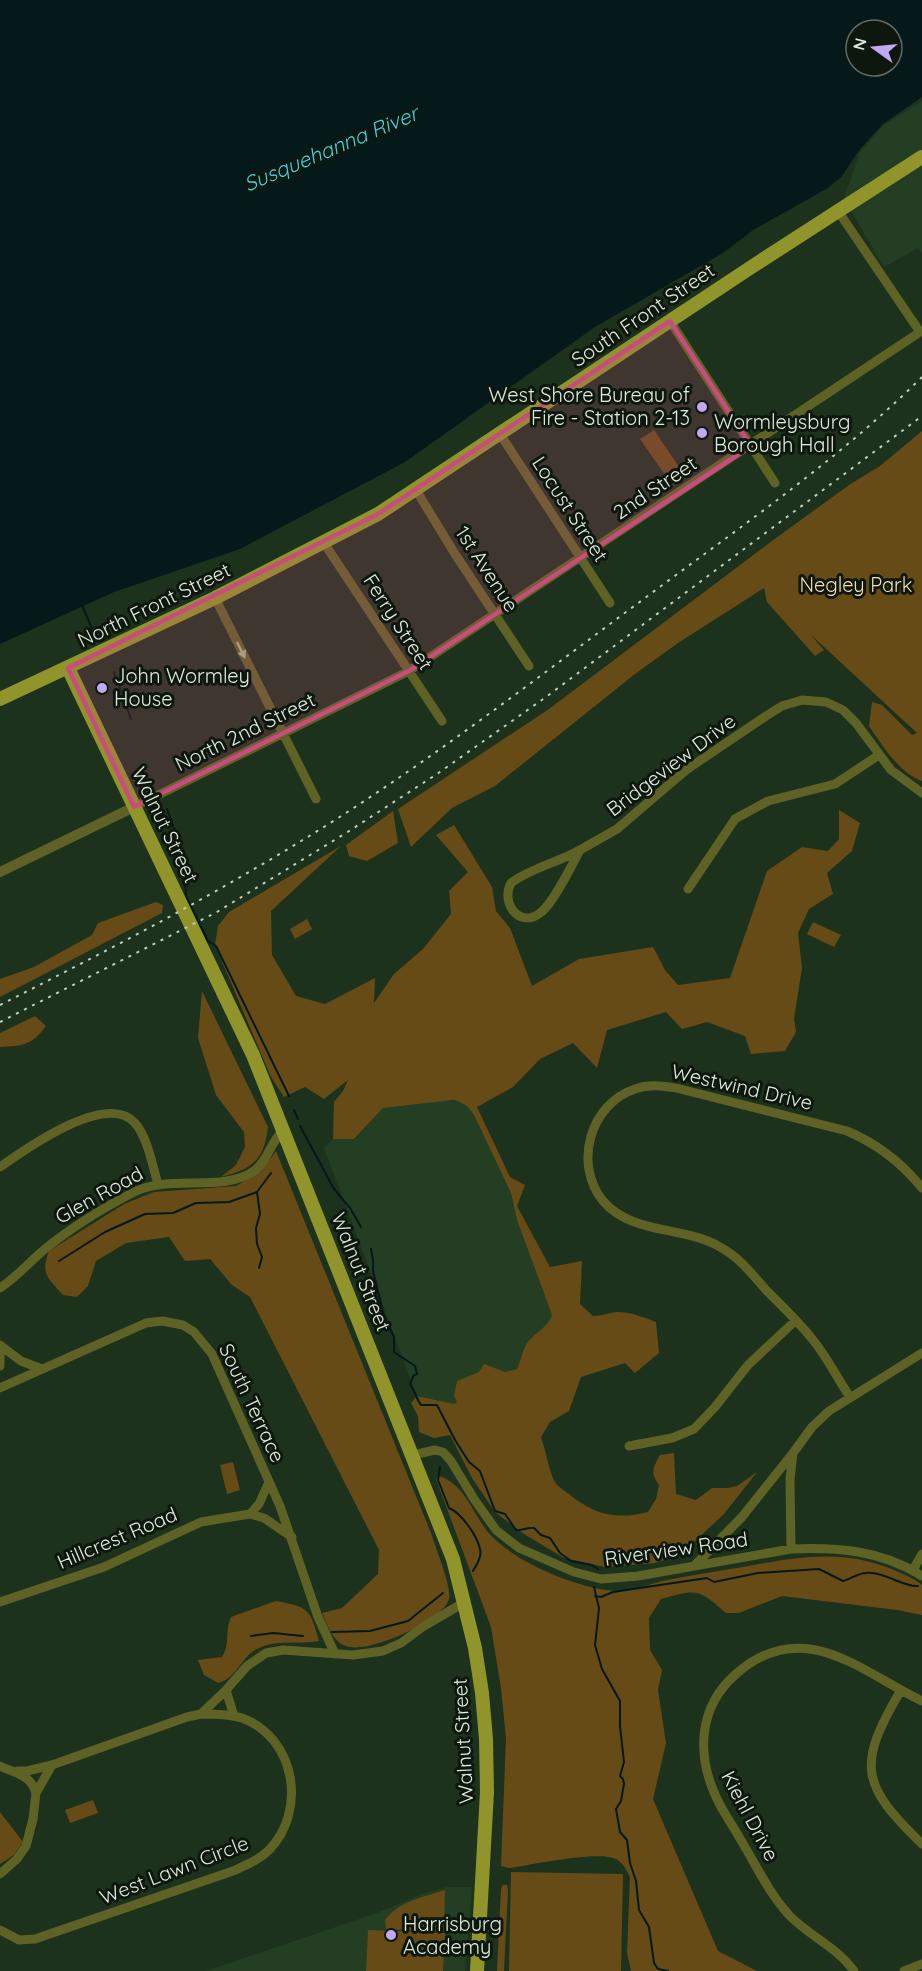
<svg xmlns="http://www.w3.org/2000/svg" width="922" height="1971" viewBox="0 0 922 1971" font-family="Quicksand,sans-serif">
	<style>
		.built { fill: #243e23 }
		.green { fill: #664b16 }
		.water { fill: #05181a; fill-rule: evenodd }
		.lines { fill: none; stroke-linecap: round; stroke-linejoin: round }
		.stream { stroke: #05181a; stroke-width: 2 }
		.minor { stroke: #5f6225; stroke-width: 9 }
		.tertiary { stroke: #5f6225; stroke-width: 10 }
		.primary { stroke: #90942b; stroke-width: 14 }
		.rail { stroke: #becebd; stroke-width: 2; stroke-dasharray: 3 6; stroke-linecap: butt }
		.oneway { fill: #a5ae8a }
		.marked { fill: #c94d7c; fill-opacity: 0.2; stroke: #c94d7c; stroke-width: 4.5; stroke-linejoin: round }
		.poi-dot { fill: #c2a8f2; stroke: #0e170e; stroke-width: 2 }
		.labels { text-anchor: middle; stroke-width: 6; stroke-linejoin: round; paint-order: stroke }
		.street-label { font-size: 20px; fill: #deecdd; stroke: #0e170e }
		.poi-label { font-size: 20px; fill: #deecdd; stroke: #0e170e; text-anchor: start }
		.park-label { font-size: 20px; fill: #f6dcb2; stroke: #0e170e }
		.water-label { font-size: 21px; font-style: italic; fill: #3ed5e5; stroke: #0e170e }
	</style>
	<rect width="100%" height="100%" fill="#1d321c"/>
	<path class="built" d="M922 101V253L918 248 884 267 844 199 860 152 884 125Z
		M444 1100 461 1102 468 1107 474 1115 511 1193 517 1220 552 1315 550 1322 531 1338 525 1347 522 1359 517 1369 505 1372H479L457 1381 454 1396 457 1402 454 1404 417 1396 324 1148 333 1139H355L382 1108Z
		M447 1887H472L465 1971H206L377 1913 420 1895Z"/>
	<path class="green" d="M654 430 686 477 672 485 640 439Z
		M922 431V781C898 772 883 746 869 726L872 702 882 705 912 735 917 733 810 634 824 650 815 656 767 602 764 588 678 643 635 674 495 786 452 808 411 847 398 809 549 709 772 541 849 485 880 466Z
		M839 810 860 823 852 851 827 873 833 894 809 909 798 933 802 968 794 1019 796 1032 785 1051 751 1054 745 1036 707 1022 682 1029 666 1012 607 1030 597 1068 573 1043 540 1059 513 1087 477 1107 510 1177 525 1185 517 1206 550 1267 582 1261 580 1304 593 1316C602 1316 608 1313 617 1312 630 1312 643 1317 656 1322L659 1353 635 1373 625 1363 581 1377 569 1411 550 1422 541 1437C545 1448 550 1474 555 1482 558 1487 565 1491 569 1494 594 1515 617 1520 648 1512L656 1499 659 1485C650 1472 653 1468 660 1455L674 1453 676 1494 696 1500 712 1488H728L737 1486 757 1472 724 1514 680 1555 655 1563 605 1567 564 1558 524 1534 495 1512 472 1478 450 1435 434 1438 419 1432 418 1416 411 1403 417 1396 454 1404 457 1402 454 1396 457 1381 479 1372 484 1364 505 1372 517 1369C521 1361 522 1352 526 1345 533 1333 548 1328 552 1315L517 1220 511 1193 474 1115C468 1106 463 1102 453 1100L383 1108 354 1139H333L334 1102 343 1091 348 1080 324 1099 305 1087 284 1097 271 1077 215 945 218 926 229 912 341 846 271 911 272 955 296 996 325 1004 375 978 374 1003 394 974 423 949 451 914 449 891 468 872 436 835 454 825 492 887 496 911 510 928 532 986 579 959 653 947 665 970 678 985 730 978 767 871 802 847 828 851 839 839Z
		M393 811 398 843 367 861 349 856 346 845Z
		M156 902 163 905 162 913 0 997V979L34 967 92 935 98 923Z
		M307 919 312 929 295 939 290 929Z
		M813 922 841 935 834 947 807 934Z
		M202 991 268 1127C264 1160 253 1169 221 1177L236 1165 245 1147 244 1132 216 1095 198 1038Z
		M35 1016 46 1026C32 1045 23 1046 0 1047V1033Z
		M276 1151 431 1533C435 1547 452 1587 449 1599 444 1620 367 1655 346 1646 333 1642 327 1624 322 1613L342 1608 378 1574 379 1550 250 1297 232 1285 210 1259 185 1261 169 1237 126 1243 96 1261 88 1286 77 1297 63 1295C48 1278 40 1274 49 1251L124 1204 154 1192 236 1186 261 1171Z
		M233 1462 240 1490 227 1494 220 1465Z
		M439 1476C464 1483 473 1514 488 1532 513 1562 580 1590 618 1591 634 1591 652 1583 667 1580 692 1575 718 1571 743 1567 796 1557 843 1548 894 1570 904 1575 914 1578 922 1585V1615L897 1610 782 1596 739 1613H726C698 1588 696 1589 661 1599L649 1618 650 1650 662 1670 658 1690 666 1743 653 1799 718 1951 757 1971H631L627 1953 630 1877C626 1869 623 1863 616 1859 597 1850 532 1865 509 1868L501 1866 506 1738 501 1688 491 1627 436 1479Z
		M276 1601C309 1607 310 1609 319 1641 298 1645 276 1638 255 1650 241 1658 236 1679 218 1683L204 1675 198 1660 222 1657C231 1642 224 1634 231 1617Z
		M93 1800 98 1813 70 1823 65 1810Z
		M0 1812 23 1842 14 1855 0 1864Z
		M511 1872 623 1874 621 1971H509Z
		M503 1885H507L508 1890 504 1971H497L501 1889Z
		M445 1890 444 1932 386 1929 385 1920C399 1901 424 1897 445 1890Z
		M368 1930 445 1933 443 1971H366Z"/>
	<path class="water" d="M0 0H922V97L883 124 860 149 842 176 828 188 753 230 723 253 595 327 405 462 240 549 114 592 0 644ZM856 30H892V66H856Z"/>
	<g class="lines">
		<path class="stream" d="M82 605 96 638
			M114 672 131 719
			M167 809 184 857 186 896 208 941 216 946 289 1096
			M294 1110 298 1119
			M300 1126 334 1189 350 1208 361 1227
			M257 1192 260 1214 256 1228 257 1244 262 1257 259 1268
			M371 1249 373 1260V1271L384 1316 394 1337V1352L415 1366 417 1374 414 1375 410 1384C415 1391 416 1398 421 1405H437L455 1440 469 1462 480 1471 495 1511 505 1514 516 1530C523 1531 527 1527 534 1528L541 1535 550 1538 560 1553 571 1561 592 1565 598 1569
			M59 1261 105 1232 145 1214 173 1213 196 1203 229 1202 257 1192 271 1173
			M440 1467 438 1480 449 1508C461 1513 477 1535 480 1549 482 1557 477 1564 473 1571
			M594 1587 599 1608 595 1645 602 1669 620 1701V1726L624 1762 620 1776 623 1779 624 1784 621 1801 616 1809 620 1832 627 1840 630 1863 636 1881 639 1910 649 1927 654 1963 658 1969 668 1971
			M595 1596 601 1597 613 1592 707 1578 714 1582 758 1573 819 1569 843 1581C850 1579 859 1573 866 1573 883 1571 906 1588 918 1586
			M332 1632 370 1631 408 1621 443 1593
			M251 1636 273 1633 303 1636"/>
		<path class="minor" d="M670 321 775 483
			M500 434 610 603
			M416 490 455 554 529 666
			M324 543 442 721
			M215 598 316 799
			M134 807 409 671 920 332 838 211
			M580 850 617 829 686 770 766 716 782 706 802 700 826 702 843 710 856 723 891 770 922 793
			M580 850C572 865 553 904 540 913 520 929 500 903 511 883 529 869 559 862 580 850Z
			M688 889 735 819 768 801 835 784 879 755
			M0 1167C27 1148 107 1091 135 1123 148 1138 152 1165 158 1184
			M0 1288C17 1277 29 1262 45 1249 72 1227 103 1208 134 1192 170 1174 223 1193 254 1171 268 1161 270 1142 283 1131
			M0 1345 21 1361 42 1369
			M0 1346V1366
			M0 1388 146 1323 162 1321 183 1325 194 1332 212 1354 280 1506 318 1617 335 1654
			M850 1397C837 1378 827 1357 813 1340 799 1322 782 1306 766 1290 752 1274 739 1257 720 1247 685 1226 632 1235 603 1201 573 1164 590 1104 635 1089 649 1084 662 1086 676 1088L847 1131C878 1144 901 1162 922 1188
			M629 1446 672 1438 694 1429 715 1407 748 1365 795 1321
			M413 1455 435 1450 443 1452 451 1461 474 1499 496 1530 519 1548 574 1572 601 1579 638 1576 791 1549C837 1547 881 1550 922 1576
			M250 1514 264 1518 292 1537
			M791 1549 790 1479 793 1453 812 1427 829 1411 922 1353
			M694 1566 742 1517 793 1453
			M913 1570 922 1554
			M0 1602 104 1567 201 1522 250 1514 259 1504 269 1482
			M226 1690 234 1716
			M901 1690C857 1765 860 1784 922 1844
			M0 1766C15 1773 31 1775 36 1793
			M18 1771H27L52 1765
			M0 1874 17 1859 26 1846 33 1819 36 1793 52 1765 187 1717 201 1714 226 1690 247 1666 266 1653 283 1650 353 1655 383 1651 401 1643 424 1626 465 1602
			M0 1930 19 1940 35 1939 233 1871C246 1865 259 1860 269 1850 307 1811 296 1738 242 1718 229 1714 214 1714 201 1714
			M854 1971C837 1947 809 1936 789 1915 769 1893 757 1867 742 1842 734 1827 724 1814 717 1799 696 1755 698 1707 736 1674 803 1615 860 1671 922 1701
			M904 1971 922 1964"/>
		<path class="tertiary" d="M0 872 134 807"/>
		<path class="primary" d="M68 668 253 1055 453 1559 475 1648 482 1693 486 1739 487 1792 477 1971
			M0 699 215 598 378 514 753 266 922 157"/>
		<path class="rail" d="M0 1005C103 953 207 899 306 838 424 766 534 680 645 598 740 527 838 460 922 377
			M0 1022 217 912 346 833 437 774 546 697 922 416"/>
	</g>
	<defs><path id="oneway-solid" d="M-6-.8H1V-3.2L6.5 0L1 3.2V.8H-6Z" transform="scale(1.5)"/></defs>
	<use class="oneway" href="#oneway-solid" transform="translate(241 650) rotate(63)"/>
	<path class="marked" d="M670 321 751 446 409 671 134 807 68 668 378 514Z"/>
	<g class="poi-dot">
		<circle cx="702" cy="407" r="6"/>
		<circle cx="702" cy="433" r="6"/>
		<circle cx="102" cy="688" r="6"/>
		<circle cx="391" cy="1935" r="6"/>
	</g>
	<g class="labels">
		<g class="street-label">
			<text transform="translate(643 315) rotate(-34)" y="7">South Front Street</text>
			<text transform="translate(655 488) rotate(-34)" y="7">2nd Street</text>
			<text transform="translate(570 509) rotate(57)" y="7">Locust Street</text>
			<text transform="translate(487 569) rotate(57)" y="7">1st Avenue</text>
			<text transform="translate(154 605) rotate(-26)" y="7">North Front Street</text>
			<text transform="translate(398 622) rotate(57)" y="7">Ferry Street</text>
			<text transform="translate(245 732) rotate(-26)" y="7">North 2nd Street</text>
			<text transform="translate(671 765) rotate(-37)" y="7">Bridgeview Drive</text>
			<text transform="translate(165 825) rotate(64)" y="7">Walnut Street</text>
			<text transform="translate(742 1087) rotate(13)" y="7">Westwind Drive</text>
			<text transform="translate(99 1195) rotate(-29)" y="7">Glen Road</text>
			<text transform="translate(361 1272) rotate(68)" y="7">Walnut Street</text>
			<text transform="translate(252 1403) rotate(65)" y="7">South Terrace</text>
			<text transform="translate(117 1538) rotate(-23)" y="7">Hillcrest Road</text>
			<text transform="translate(676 1549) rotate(-8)" y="7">Riverview Road</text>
			<text transform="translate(463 1741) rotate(-93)" y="7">Walnut Street</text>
			<text transform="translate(750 1816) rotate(62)" y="7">Kiehl Drive</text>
			<text transform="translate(174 1870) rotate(-21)" y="7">West Lawn Circle</text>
		</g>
		<g class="poi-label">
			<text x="690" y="402" text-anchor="end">West Shore Bureau of<tspan x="690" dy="23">Fire - Station 2-13</tspan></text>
			<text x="714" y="429">Wormleysburg<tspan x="714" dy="23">Borough Hall</tspan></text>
			<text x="114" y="683">John Wormley<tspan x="114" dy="23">House</tspan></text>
			<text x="403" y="1931">Harrisburg<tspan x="403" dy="23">Academy</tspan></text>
		</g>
		<g class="park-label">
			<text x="856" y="592">Negley Park</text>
		</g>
		<g class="water-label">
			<text transform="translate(331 149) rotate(-23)" y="7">Susquehanna River</text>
		</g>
	</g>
	<g transform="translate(874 48) rotate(285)"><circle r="28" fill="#0e170e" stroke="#616c61" stroke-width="1.5"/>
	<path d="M0-4.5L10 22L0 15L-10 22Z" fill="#c2a8f2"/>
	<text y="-9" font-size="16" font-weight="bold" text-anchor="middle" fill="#deecdd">N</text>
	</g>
</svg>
